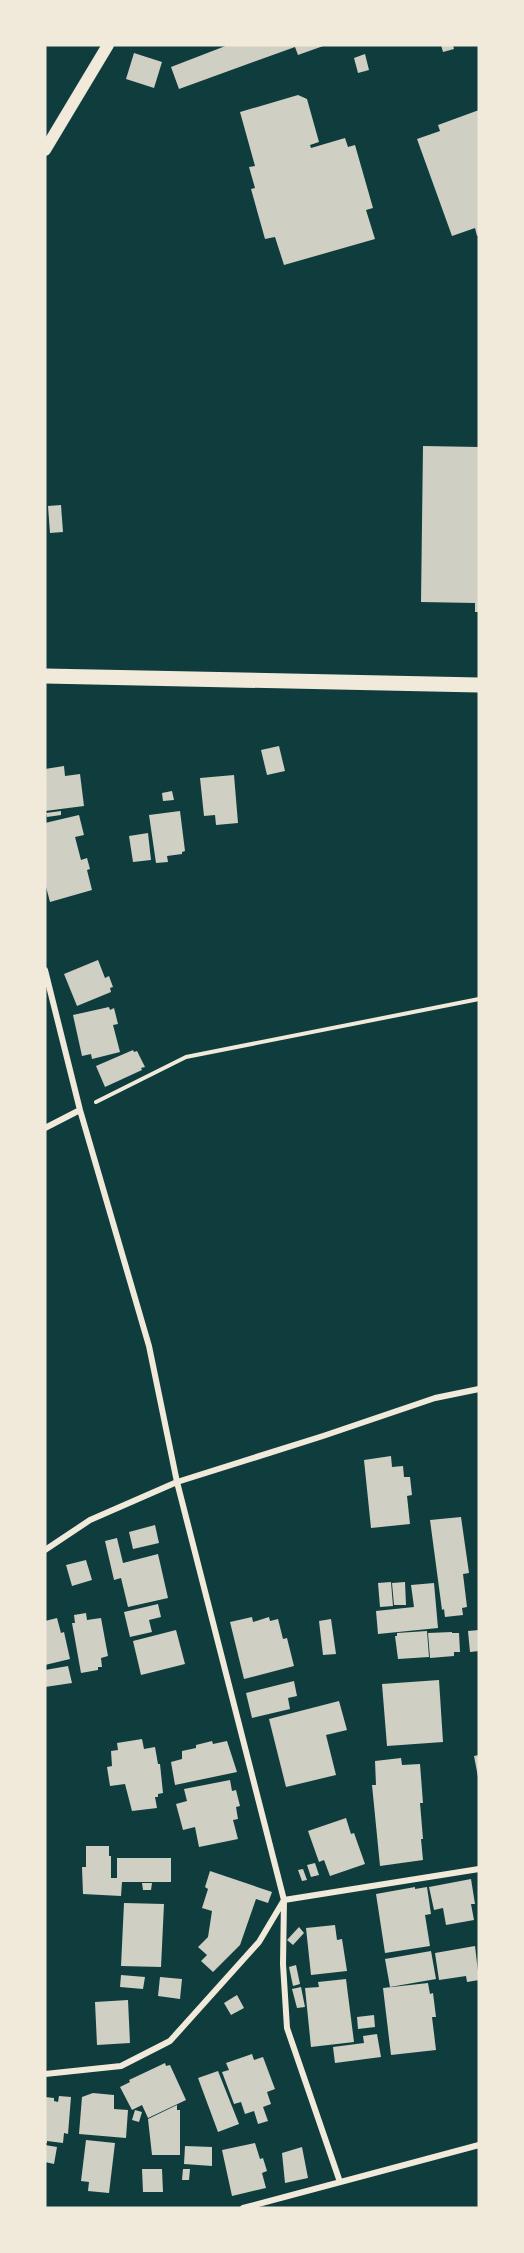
<svg xmlns="http://www.w3.org/2000/svg" width="524" height="2253" viewBox="0 0 524 2253" font-family="'IBM Plex Sans',sans-serif">
	<style>
		.building { fill: #cfcfc3 }
		.lines { fill: none; stroke-linecap: round; stroke-linejoin: round }
		.path { stroke: #f1e9da; stroke-width: 4 }
		.minor { stroke: #f1e9da; stroke-width: 6 }
		.secondary { stroke: #f1e9da; stroke-width: 12 }
		.primary { stroke: #f1e9da; stroke-width: 15 }
	</style>
	<rect width="100%" height="100%" fill="#0f3d3e"/>
	<path class="building" d="M228 45H326L298 55 295 47 179 89 171 67Z
		M441 45H453L454 49 443 52Z
		M134 53 162 62 154 88 126 79Z
		M365 54 369 70 358 73 354 58Z
		M298 95 307 99 319 142 310 145 311 148 345 138 348 147 355 145 373 208 366 210 375 239 284 265 275 237 265 239 251 189 255 188 249 167 255 166 240 112Z
		M479 110V235L477 236 475 228 452 236 417 139 440 131 438 125Z
		M423 446 479 447V612H475V603L421 602Z
		M61 505 63 532 50 533 48 506Z
		M279 746 285 771 267 775 261 750Z
		M64 766 65 776 80 774 84 806 45 811V769Z
		M234 775 238 823 216 825 215 815 204 816 200 778Z
		M172 791 174 800 163 801 162 793Z
		M61 811V815L47 817 46 813Z
		M180 811 185 851 182 852V854L167 856 168 862 156 863 149 815Z
		M79 815 84 835 75 837 81 860 87 858 90 869 87 870 92 890 50 902 45 883V823Z
		M148 833 151 860 133 862 129 836Z
		M98 960 105 978 109 976 113 987 110 988 111 992 77 1006 64 974Z
		M109 1007 110 1010 114 1008 118 1024 113 1025 120 1052 92 1059 91 1054 82 1056 73 1015Z
		M133 1050 134 1052 137 1051 145 1067 141 1068 142 1070 105 1087 96 1066Z
		M391 1456 392 1467 403 1466 404 1477H410L412 1495 407 1496 410 1524 371 1528 364 1460Z
		M461 1517 469 1573 463 1574 467 1607 462 1608 463 1615 445 1617 444 1609 442 1610 430 1520Z
		M155 1525 159 1543 133 1549 129 1532Z
		M117 1538 123 1563 158 1554 168 1598 128 1607 121 1578 114 1580 105 1541Z
		M86 1560 92 1580 72 1586 66 1565Z
		M391 1582 393 1606 380 1607 378 1583Z
		M405 1582 406 1605H394L392 1583Z
		M434 1583 438 1628 378 1634 376 1611 414 1607 411 1585Z
		M158 1604 161 1617 149 1620 152 1632 130 1637 124 1612Z
		M86 1613 87 1620 101 1618 108 1656 101 1658 102 1667H98V1670L81 1673 72 1623H75L74 1615Z
		M252 1617 253 1622 269 1617 270 1621 278 1619 283 1639 287 1638 294 1666 244 1679 230 1622Z
		M57 1618 61 1633 64 1632 70 1659 45 1665V1621Z
		M331 1619 336 1654 323 1655 319 1621Z
		M176 1630 185 1664 141 1675 133 1641Z
		M479 1630V1651L470 1652 468 1631Z
		M427 1631 429 1657 398 1659 395 1636H397V1633Z
		M452 1632V1633H459L460 1652H454V1656L430 1658 428 1633Z
		M68 1666 72 1683 45 1687V1670Z
		M439 1680 443 1742 387 1746 382 1684Z
		M294 1681 297 1696 288 1698 290 1709 252 1718 246 1693Z
		M339 1701 347 1730 326 1735 336 1775 286 1787 269 1719Z
		M142 1739 144 1749 155 1747 158 1764H160L163 1793 158 1794V1797H155L157 1808 132 1811 125 1784 110 1786 107 1767 112 1766 111 1751 118 1750 117 1743Z
		M212 1741 213 1744 227 1741 237 1772 175 1785 171 1762 182 1759V1751L196 1748V1745Z
		M479 1755V1776L478 1777 474 1756Z
		M401 1758 402 1765 420 1764 423 1803H420L423 1839H421L423 1860 380 1866 372 1785H376L375 1761Z
		M230 1780 232 1791 236 1790 240 1806 236 1807 238 1819 233 1820 238 1839 199 1847 195 1827 183 1830 176 1804 187 1801 184 1789Z
		M346 1818 351 1834 354 1833 365 1864 330 1876 324 1860 319 1862 308 1831Z
		M86 1846H109V1856H111V1878H117V1858H171V1882H122L121 1896 83 1894 82 1867H86Z
		M315 1863 319 1875 311 1877 307 1865Z
		M303 1869 307 1880 302 1881 298 1870Z
		M210 1871 272 1892 268 1903 256 1899 240 1945 213 1972 201 1961 207 1955 198 1947 208 1937 212 1911 202 1908 208 1889 205 1887Z
		M471 1879 475 1904H471L474 1920 446 1925 443 1908 434 1910 429 1887Z
		M142 1883H152L151 1890H143Z
		M415 1887V1889L427 1887 431 1914 425 1915 430 1946 385 1953 376 1894Z
		M124 1903 164 1904 161 1967 121 1966Z
		M335 1925 337 1940 342 1939 347 1971 311 1975 306 1928Z
		M299 1927 304 1933 293 1945 287 1940Z
		M475 1946 479 1980 467 1982 466 1976 439 1980 435 1953Z
		M431 1951 436 1979 390 1987 385 1959Z
		M296 1965 300 1984 293 1986 289 1967Z
		M121 1975 145 1977 143 1989 120 1987Z
		M160 1977 182 1979 180 1999 158 1996Z
		M346 1979 354 2042 311 2047 305 1988 319 1987 318 1982Z
		M428 1983 430 1994 433 1993 436 2017H432L436 2050 391 2055 383 1988Z
		M301 1987 305 2007 297 2008 292 1989Z
		M237 1995 244 2008 231 2015 224 2003Z
		M128 2000 130 2043 97 2045 95 2002Z
		M374 2015 375 2027 358 2029 357 2017Z
		M377 2034 381 2057 335 2063 333 2047 364 2043 363 2036Z
		M252 2054 254 2060 263 2057 275 2089 267 2092 271 2104 263 2107 268 2121 258 2124 254 2111 245 2114 241 2102 234 2104 222 2072 229 2070 226 2063Z
		M165 2063 166 2066 170 2065 186 2100 148 2118 142 2105 132 2110 120 2087 130 2082 129 2080Z
		M218 2071 239 2124 218 2132 198 2078Z
		M93 2093 114 2095V2109L128 2110 126 2138 79 2134 82 2097Z
		M59 2096 71 2097 68 2134 64 2133 63 2143 47 2141V2143H45V2097L54 2098V2101L58 2102Z
		M177 2105V2110H180V2155H152L148 2119Z
		M135 2110 142 2112 139 2122 132 2120Z
		M86 2140 115 2143 109 2193 88 2191 89 2182 81 2181Z
		M255 2143 260 2159 263 2158 267 2171 262 2173 266 2188 232 2196 222 2150Z
		M45 2145 57 2147 54 2164 45 2162Z
		M185 2146 212 2147V2166L184 2164Z
		M302 2147 308 2178 285 2183 282 2153Z
		M142 2169H162L163 2192H143Z
		M183 2169H190L189 2180H182Z"/>
	<g class="lines">
		<path class="path" d="M96 1102 186 1057 479 999"/>
		<path class="minor" d="M45 970 80 1110 149 1346 177 1482 284 1900 283 1964 287 2028 340 2182
			M45 1128 80 1110
			M45 1550 90 1520 177 1482 323 1436 435 1398 479 1389
			M45 2074 121 2066 170 2041 259 1942 284 1900 479 1869
			M243 2208 479 2145"/>
		<path class="secondary" d="M45 150 108 45"/>
		<path class="primary" d="M45 676 479 685"/>
	</g>
	<rect width="524" height="2253" fill="none" stroke="#f1e9da" stroke-width="93"/>
</svg>
